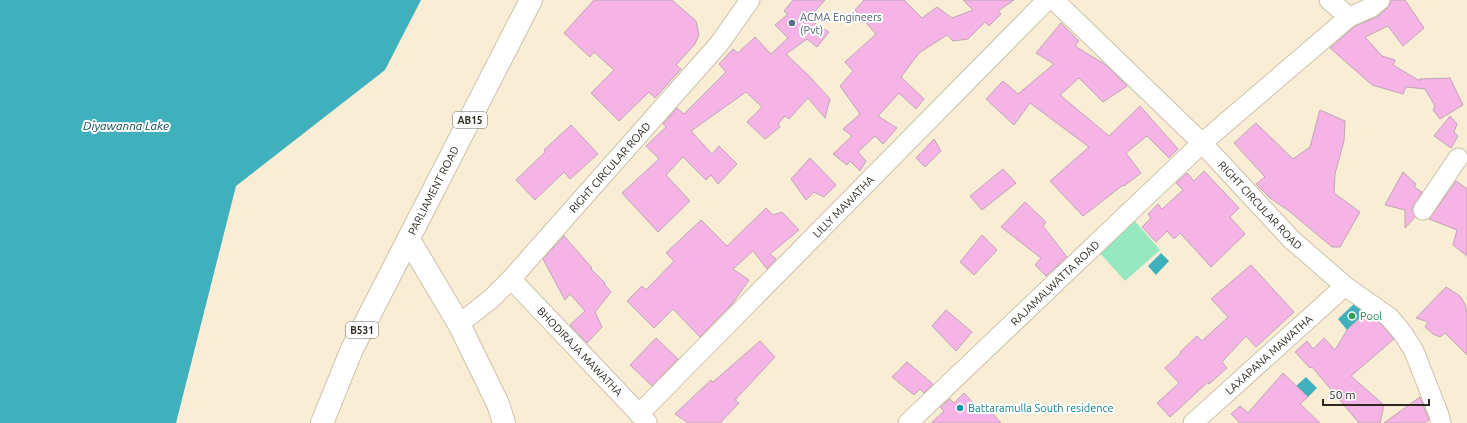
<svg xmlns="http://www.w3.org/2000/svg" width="1467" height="423" viewBox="0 0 1467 423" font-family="Ubuntu,sans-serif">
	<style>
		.green { fill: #95e8bf }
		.water { fill: #40b1bc }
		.building { fill: #f6b3e5; stroke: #bda6b6 }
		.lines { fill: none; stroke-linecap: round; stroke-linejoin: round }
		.minor-casing { stroke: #ccc1a9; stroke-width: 21 }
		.major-casing { stroke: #ccc1a9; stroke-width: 24 }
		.minor { stroke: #fff; stroke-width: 19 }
		.major { stroke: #fff; stroke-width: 22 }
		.service-dot { fill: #5c6f8a; stroke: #fff; stroke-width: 1.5 }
		.leisure-dot { fill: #2e9e5b; stroke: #fff; stroke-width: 1.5 }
		.culture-dot { fill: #0f9aa8; stroke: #fff; stroke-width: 1.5 }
		.labels { text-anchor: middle; stroke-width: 4; stroke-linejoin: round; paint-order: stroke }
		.shield { fill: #fff; stroke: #6c6862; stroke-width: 1 }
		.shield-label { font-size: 10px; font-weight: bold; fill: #2d281f }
		.service-label { font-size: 11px; fill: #4e5e75; stroke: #fff; text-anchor: start }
		.street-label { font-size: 11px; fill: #2d281f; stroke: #fff }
		.leisure-label { font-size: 11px; fill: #27864d; stroke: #fff; text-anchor: start }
		.culture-label { font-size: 11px; fill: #0d838f; stroke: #fff; text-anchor: start }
		.water-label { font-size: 12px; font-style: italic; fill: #064b51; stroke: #fff }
	</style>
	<rect width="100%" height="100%" fill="#f9eed5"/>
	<path class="green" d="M1133 219 1160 250 1125 281 1098 251Z"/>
	<path class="water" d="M0 0H421L385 70 236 186 176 423H0Z
		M1161 253 1169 261 1156 275 1148 266Z
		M1356 302 1365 313 1347 330 1338 319Z
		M1306 377 1317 388 1308 397 1296 386Z"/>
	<path class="building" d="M594 0H672L696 21 699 35 695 44 676 65 681 69 655 98 649 92 619 121 591 93 614 70 594 52 590 57 564 33Z
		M793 0H825L808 19 829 32 817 47 807 39 786 54 809 76 830 99 825 118 808 98 789 119 785 116 778 124 780 127 765 139 747 122 762 107 746 92 691 131 712 154 719 146 737 164 718 184 711 175 706 180 683 157 666 175 690 201 658 232 622 193 659 159 646 146 666 127 663 124 677 108 684 114 726 72 719 64 733 49 738 53 755 37 771 54 788 38 775 25 788 14 784 11Z
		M864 0H904L922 18 937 7 952 18 973 10 963 0H1014L998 11 1001 14 989 26 985 22 968 39 953 41 947 35 919 53 901 77 924 99 916 109 899 93 878 116 897 128 883 144 875 136 858 152 866 161 860 171 850 161 847 165 833 154 852 136 843 129 860 114 840 86 853 71 845 62 876 34 855 10Z
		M1391 0H1405L1424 28 1403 46 1388 26 1365 37 1382 56 1395 60 1393 65 1420 81 1419 79 1450 78 1463 105 1440 119 1433 110 1435 106 1425 89 1406 87 1403 94 1372 85 1330 48 1355 26 1377 17 1387 8 1390 4Z
		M1061 23 1079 41 1075 46 1106 65 1127 86 1103 102 1079 78 1060 95 1109 136 1140 106 1178 149 1169 158 1147 136 1126 153 1141 173 1124 186 1123 185 1083 216 1050 181 1089 147 1030 103 1014 125 986 99 1003 81 1018 94 1054 64 1036 53Z
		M1320 110 1345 121 1344 141 1335 174 1334 193 1360 212 1340 247H1332L1289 211 1270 198 1256 184 1265 177 1234 143 1256 123 1293 159 1310 147Z
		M1450 116 1457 124 1454 132 1458 136 1451 148 1434 136Z
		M571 125 598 154 570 179 564 172 535 200 516 180 545 152 544 150Z
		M934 139 941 151 925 167 916 158Z
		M810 158 836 185 824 197 814 192 806 200 791 179Z
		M1003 169 1016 183 982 210 970 196Z
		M1204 171 1239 208 1230 217 1245 234 1211 267 1180 233 1174 239 1167 231 1156 242 1142 227 1151 218 1148 214 1158 204 1162 209 1183 190 1176 183 1187 173 1194 181Z
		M1403 172 1416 184 1414 187 1422 192 1412 209 1415 217 1405 228V210L1385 205Z
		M1456 181 1467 189V256L1453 245 1457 230 1429 219Z
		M1025 202 1046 222 1043 226 1067 257 1046 276 1035 265 1041 258 1001 227Z
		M766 208 773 215 782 212 799 230 770 254 776 259 767 269 753 251 733 269 749 280 732 304 700 337 673 309 654 328 627 301 642 286 646 290 674 261 666 253 701 220 727 246Z
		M982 235 997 250 974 275 960 262Z
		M564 236 592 268 591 269 605 283 604 284 611 292 595 312 602 327 587 343 570 325 585 311 570 294 565 300 543 259Z
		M1251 265 1294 312 1256 347 1246 336 1222 362 1227 368 1209 384 1208 382 1170 417 1157 403 1179 383 1165 368 1181 353 1180 352 1197 336 1202 341 1228 317 1211 299Z
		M1446 287 1460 296 1465 304 1467 313V355L1445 333 1440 337 1433 334 1425 327 1428 322 1416 318Z
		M946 310 972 332 956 351 932 326Z
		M1365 313 1382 325 1394 339 1351 376 1384 405 1380 423H1359L1312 367 1310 368 1295 352 1307 341 1313 349 1324 338 1335 350 1347 330Z
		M656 338 678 359 652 386 630 365Z
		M760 341 775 357 735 400 739 403 720 423H688L675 414 711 380 713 382Z
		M907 362 933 384 924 393 920 389 914 395 892 377Z
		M1283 373 1308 397 1300 404 1320 423H1239V422L1231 414 1240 406 1248 413Z
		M964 393 979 409 984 404 1001 423H931L944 411 940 407 950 399 954 403Z
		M1420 397 1429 420 1424 423H1384Z"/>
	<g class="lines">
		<g class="minor-casing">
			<g id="minor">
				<path id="s1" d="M1054 0 1202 143 1292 240 1345 286 1389 317 1402 332 1414 351 1439 415 1441 423"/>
				<path d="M1329 0 1349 17"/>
				<path d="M1423 210 1458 158"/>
				<path id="s2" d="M511 279 647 422"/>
				<path id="s3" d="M459 324 491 299 511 279 719 44 750 0"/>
				<path id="s4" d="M639 414 1047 0"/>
				<path id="s5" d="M908 423 1202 143 1349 17 1370 8 1380 0"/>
				<path id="s6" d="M1193 423 1345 286"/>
			</g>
		</g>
		<g class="major-casing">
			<g id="major">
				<path d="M409 240 459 324 498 404 504 423"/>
				<path id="s7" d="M322 423 352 349 531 0"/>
			</g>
		</g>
		<use href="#minor" class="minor"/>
		<use href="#major" class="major"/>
	</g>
	<circle class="service-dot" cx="792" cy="23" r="4"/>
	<circle class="leisure-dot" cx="1352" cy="316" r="4"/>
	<circle class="culture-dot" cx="960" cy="408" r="4"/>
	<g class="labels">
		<g class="shield">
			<rect x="453" y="112" width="34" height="16" rx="3"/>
			<rect x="346" y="322" width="32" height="16" rx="3"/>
		</g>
		<g class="shield-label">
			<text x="470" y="124">AB15</text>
			<text x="362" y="334">B531</text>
		</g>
		<g class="service-label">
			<text x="800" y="21">ACMA Engineers<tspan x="800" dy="13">(Pvt)</tspan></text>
		</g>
		<g class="street-label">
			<text dy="4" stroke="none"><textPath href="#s3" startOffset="218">RIGHT CIRCULAR ROAD</textPath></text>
			<text dy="4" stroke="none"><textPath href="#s7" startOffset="258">PARLIAMENT ROAD</textPath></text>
			<text dy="4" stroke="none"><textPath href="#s1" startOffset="291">RIGHT CIRCULAR ROAD</textPath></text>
			<text dy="4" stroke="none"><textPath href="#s4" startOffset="291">LILLY MAWATHA</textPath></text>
			<text dy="4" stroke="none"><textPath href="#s5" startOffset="203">RAJAMALWATTA ROAD</textPath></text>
			<text dy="4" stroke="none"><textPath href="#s2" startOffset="100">BHODIRAJA MAWATHA</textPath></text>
			<text dy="4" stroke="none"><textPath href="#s6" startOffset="102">LAXAPANA MAWATHA</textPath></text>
		</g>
		<g class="leisure-label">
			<text x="1360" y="320">Pool</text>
		</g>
		<g class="culture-label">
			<text x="968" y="412">Battaramulla South residence</text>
		</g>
		<g class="water-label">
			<text x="126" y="130">Diyawanna Lake</text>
		</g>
	</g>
	<path d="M1323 399v6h106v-6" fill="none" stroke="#2d281f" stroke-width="2"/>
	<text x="1329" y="399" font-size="12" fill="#2d281f" stroke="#ffffff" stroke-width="3" paint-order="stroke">50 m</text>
</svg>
